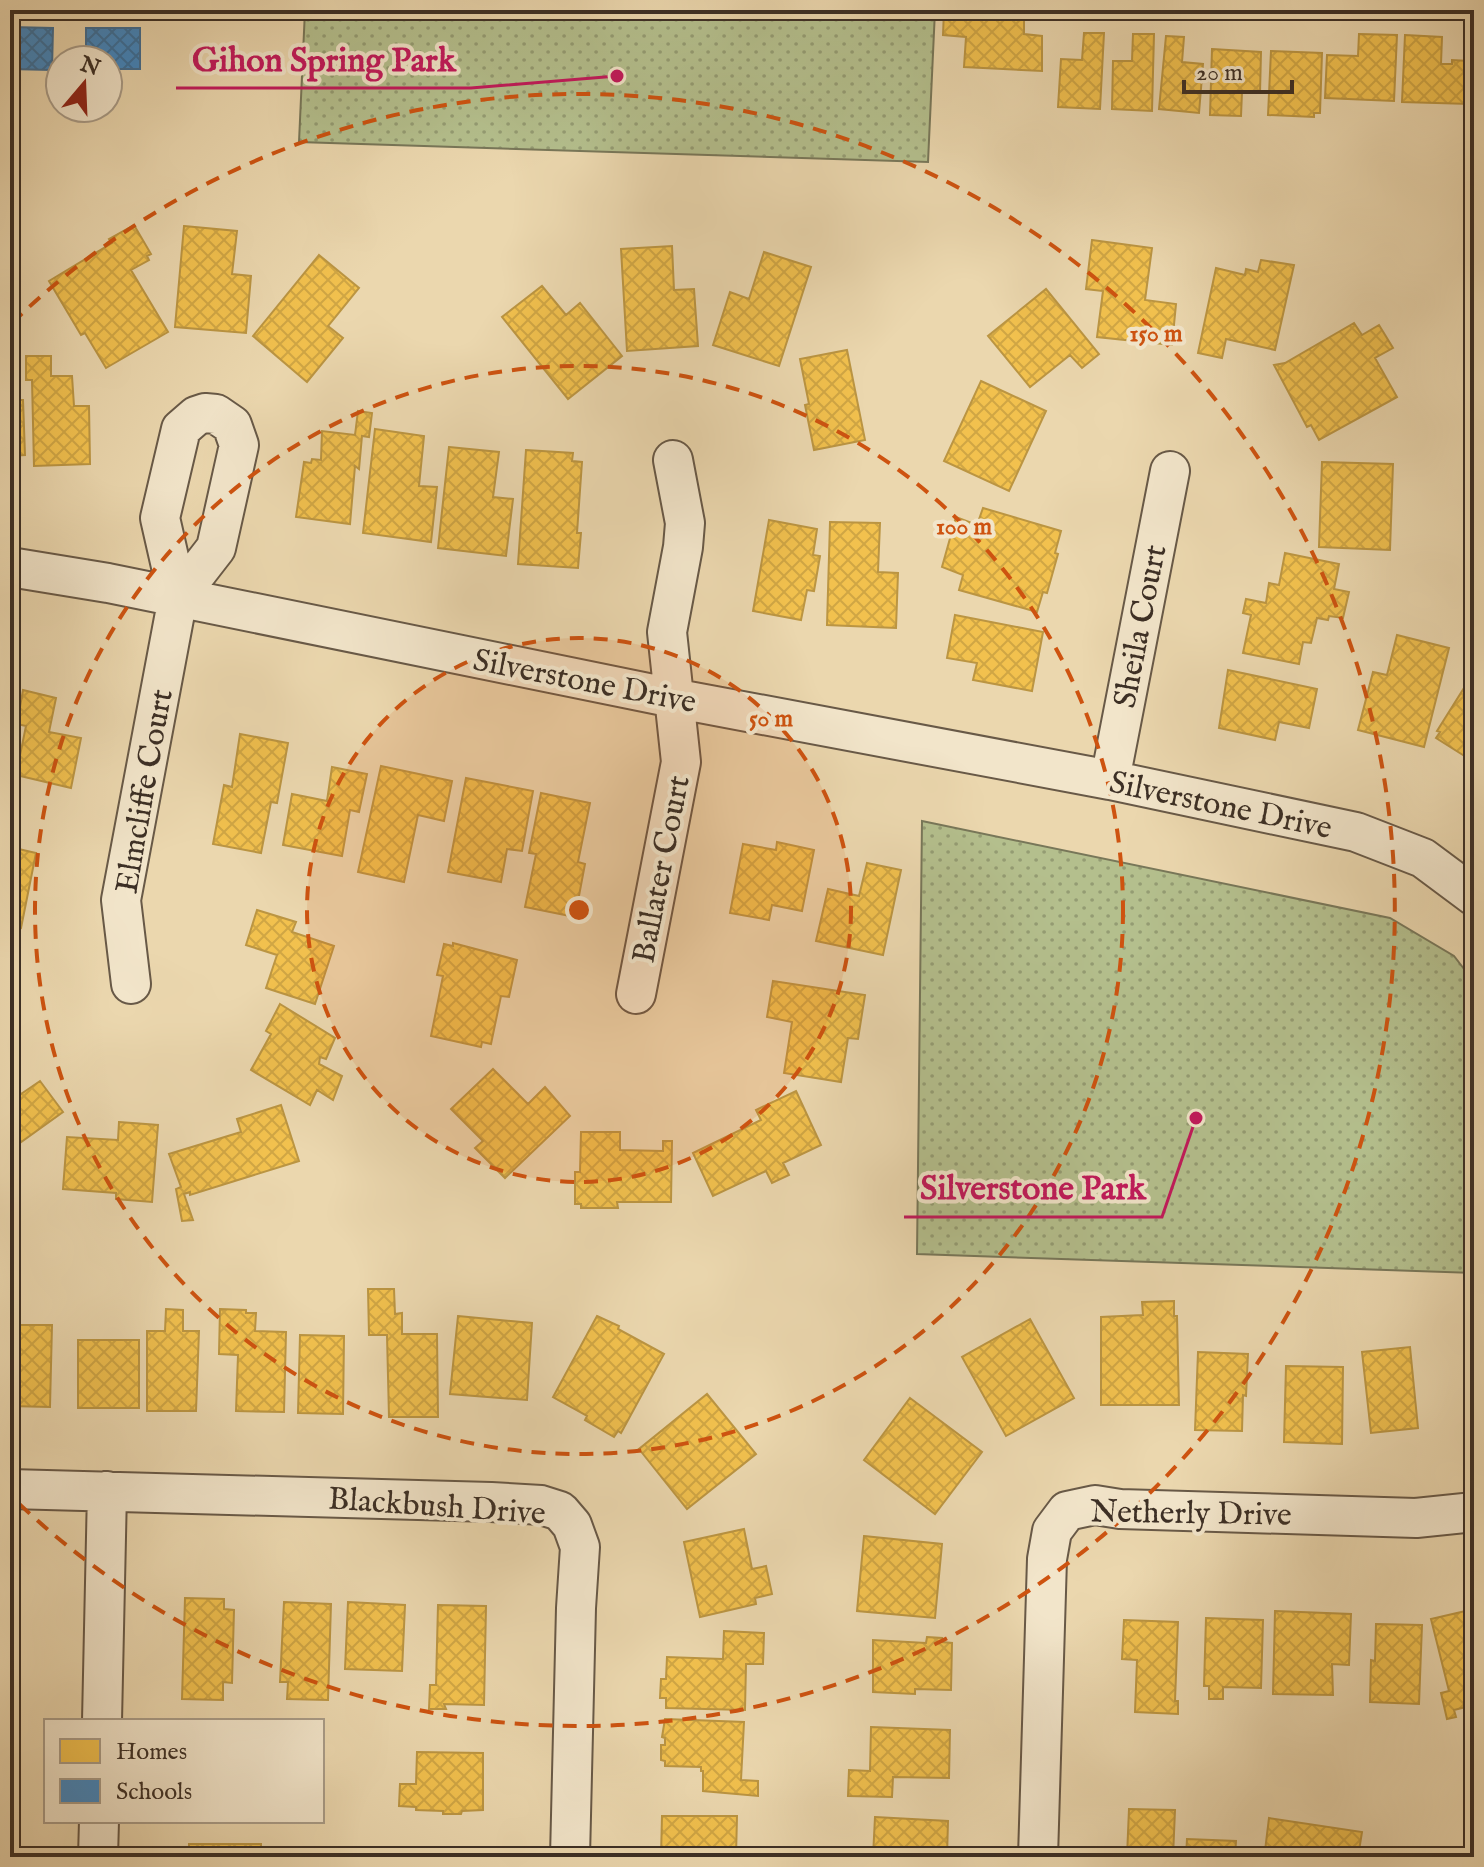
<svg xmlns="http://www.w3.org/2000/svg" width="1484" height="1867" viewBox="0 0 1484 1867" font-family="'IM FELL English',serif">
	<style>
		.park { fill: url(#park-dots); stroke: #787759; stroke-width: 2 }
		.homes { fill: url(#homes-cross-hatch); stroke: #bb9542; stroke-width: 2 }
		.schools { fill: url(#schools-cross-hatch); stroke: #3e6d95; stroke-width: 2 }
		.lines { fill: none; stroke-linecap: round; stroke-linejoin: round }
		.street-casing { stroke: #685947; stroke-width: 42 }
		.street { stroke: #f2e5ca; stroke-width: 38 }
		.ring { fill: none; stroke: #ce5310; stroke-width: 4; stroke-dasharray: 14 10 }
		.labels { text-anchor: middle; stroke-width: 8; stroke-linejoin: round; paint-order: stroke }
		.street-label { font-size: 32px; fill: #3c2f25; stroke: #f2e5ca }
		.centre { fill: #ce5310; stroke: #f2e5ca; stroke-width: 4 }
		.ring-label { font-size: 24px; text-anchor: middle; font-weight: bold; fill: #ce5310; stroke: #f2e5ca; stroke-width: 8; stroke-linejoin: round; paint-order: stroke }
		.leader { fill: none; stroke: #c2185b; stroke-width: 3 }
		.callout-dot { fill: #c2185b; stroke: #f2e5ca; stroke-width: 3 }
		.callout-label { font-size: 34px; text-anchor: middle; font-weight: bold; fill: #c2185b; stroke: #f2e5ca; stroke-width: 8; stroke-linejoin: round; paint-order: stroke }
	</style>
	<defs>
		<pattern id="park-dots" width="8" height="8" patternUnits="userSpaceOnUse" patternTransform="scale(2)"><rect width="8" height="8" fill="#b4bf8d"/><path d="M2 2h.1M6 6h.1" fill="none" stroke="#949c73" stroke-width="1.8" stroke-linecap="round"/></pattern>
		<pattern id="homes-cross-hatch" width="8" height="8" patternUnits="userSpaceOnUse" patternTransform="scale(2)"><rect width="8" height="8" fill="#f2c14e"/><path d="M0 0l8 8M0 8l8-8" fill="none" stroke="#d0a644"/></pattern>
		<pattern id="schools-cross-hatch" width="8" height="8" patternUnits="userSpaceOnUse" patternTransform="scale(2)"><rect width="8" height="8" fill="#3f88c5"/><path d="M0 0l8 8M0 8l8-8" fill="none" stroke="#3670a0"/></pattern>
	</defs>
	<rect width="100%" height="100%" fill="#ebd7ae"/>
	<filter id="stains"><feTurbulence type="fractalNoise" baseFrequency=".0025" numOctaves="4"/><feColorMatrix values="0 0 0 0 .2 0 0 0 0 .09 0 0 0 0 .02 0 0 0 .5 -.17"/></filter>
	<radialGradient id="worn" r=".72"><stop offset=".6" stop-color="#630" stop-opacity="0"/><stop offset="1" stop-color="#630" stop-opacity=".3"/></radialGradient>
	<path class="park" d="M305 10H935L928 162 299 142Z
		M922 821 1390 918 1454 956 1474 982V1273L917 1254Z"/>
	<path class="homes" d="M944 10 1024 11V34L1042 36V71L964 67 966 37 943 35Z
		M1084 33H1104L1100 109 1058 107 1061 59 1082 60Z
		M1133 34H1154L1152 111 1112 109 1113 61H1132Z
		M1359 34 1397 35 1394 101 1325 98 1327 55 1358 56Z
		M1405 35 1442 37 1441 64H1452V60L1469 61 1470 104 1402 102Z
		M1166 36 1184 37 1182 62 1203 64 1199 113 1159 109Z
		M1212 49 1261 52 1260 93 1242 92 1241 116 1210 115Z
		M1271 51 1322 53 1320 113H1314V117L1268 115Z
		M134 225 151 254 147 256 149 260 131 270 168 332 106 368 85 333 81 335 49 281 112 243 109 239Z
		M184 226 237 231 232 274 251 276 246 333 175 327Z
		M1092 240 1152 248 1145 300 1176 304 1172 345 1097 337 1103 291 1086 289Z
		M672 246 674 290 694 289 698 346 627 351 621 249Z
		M764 252 811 267 779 366 713 345 730 292 749 299Z
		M319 255 359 288 328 326 343 338 307 382 253 336Z
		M1261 260 1294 265 1275 350 1226 339 1222 358 1198 353 1216 268 1245 275 1246 269 1258 272Z
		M542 286 566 315 580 303 622 356 568 399 502 317Z
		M1046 289 1099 354 1082 368 1070 355 1030 387 988 336Z
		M1354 323 1362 335 1379 325 1393 348 1375 358 1397 397 1319 440 1311 425 1307 427 1274 365 1285 363Z
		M847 350 865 440 814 450 805 405 809 404 800 359Z
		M26 356H51V376H72L74 406H89L90 464 34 466 32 380H26Z
		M981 381 1046 411 1009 491 944 461Z
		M10 400H23L25 455 10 456Z
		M358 411 372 413 369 437 362 436 359 469 355 466 350 524 296 517 304 462 311 463 312 459 321 460 322 431 355 435Z
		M375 429 424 436 419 486 437 487 431 542 363 533Z
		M449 447 499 452 493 497 513 499 506 556 438 548Z
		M526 450 573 453 572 461 582 462 577 533H581L578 568 518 564Z
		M1471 459 1474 460V495L1471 494Z
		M1322 462 1393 464 1390 550 1319 547Z
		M983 508 1061 531 1055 553 1058 554 1047 593 1043 592 1037 612 959 590 963 575 942 567 956 517 977 525Z
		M769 520 817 529 813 555 820 556 814 591 807 590 801 620 753 611Z
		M830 522 880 523 878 572 898 573 896 628 827 625Z
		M1285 553 1339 564 1334 589 1349 592 1343 618 1329 616 1328 620 1317 618 1311 643 1303 642 1299 664 1243 653 1251 615 1243 613 1246 599 1266 603 1269 583 1279 585Z
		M955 615 1043 632 1032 691 973 680 977 663 947 658Z
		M1397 635 1449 648 1424 747 1358 730 1373 672 1387 675Z
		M1228 670 1317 689 1309 728 1279 722 1275 740 1219 728Z
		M1474 672V762L1436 738 1440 732 1437 731Z
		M23 690 56 698 49 732 81 738 71 788 16 775 26 726 17 724Z
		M240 734 288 743 277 803 271 802 261 853 213 844 224 785 232 787Z
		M381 766 452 781 444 821 418 815 404 882 358 872Z
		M332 767 367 774 359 812 350 810 342 856 283 845 292 794 327 801Z
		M466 778 533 791 522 851 507 849 501 882 448 872Z
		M541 793 590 803 578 862 585 864 575 917 525 907 536 854 529 853Z
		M777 842 814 850 802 911 772 905 769 920 730 913 743 844 776 850Z
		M10 847 36 853 21 928 10 926Z
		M867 863 901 870 883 955 816 941 828 889 859 896Z
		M257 910 296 922 292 932 334 946 315 1004 266 988 277 955 246 945Z
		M453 943 517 960 509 997 501 996 491 1044 482 1042 481 1047 431 1036 443 976 437 975 444 944 453 946Z
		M773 981 865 995 858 1039 848 1038 841 1082 784 1073 792 1022 767 1017Z
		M280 1004 335 1038 326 1059 320 1057 319 1064 342 1076 333 1100 317 1090 310 1105 251 1070 271 1034 266 1031Z
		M493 1069 528 1104 545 1087 570 1116 505 1178 475 1148 483 1141 451 1109Z
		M10 1079 21 1094 40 1081 63 1112 10 1150Z
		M796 1091 821 1145 783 1163 789 1175 772 1183 766 1171 713 1196 693 1153 761 1120 756 1110Z
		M281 1105 299 1161 190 1195V1192L184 1194 193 1220 182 1221 176 1189 181 1187 169 1154 241 1132 237 1119Z
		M119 1122 158 1125 152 1202 116 1199V1193L63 1189 67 1137 118 1140Z
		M581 1132H620V1150L663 1151V1141H672L671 1202H617L618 1208H581V1204H575V1172H580Z
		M368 1289H394L395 1314 402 1313V1334H437L438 1417H389L387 1335H369Z
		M1174 1301V1316H1177L1179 1405H1101V1317L1143 1315 1142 1302Z
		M166 1309 183 1310V1331H199L196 1411H147V1331H165Z
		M220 1309 246 1310V1313H256L255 1331 286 1332 284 1412 236 1411 238 1355 219 1354Z
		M458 1316 532 1323 527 1400 450 1394Z
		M597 1316 619 1326 618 1329 664 1354 621 1433 618 1431 614 1437 585 1420 587 1416 553 1397Z
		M1030 1319 1074 1398 1006 1436 962 1357Z
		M10 1325H52L50 1407 10 1406Z
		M300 1335 344 1336 343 1414 298 1413Z
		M78 1340H139V1408H78Z
		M1410 1347 1418 1428 1371 1433 1362 1352Z
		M1198 1352 1248 1354 1246 1396 1243 1395 1242 1431 1195 1430Z
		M1286 1366 1343 1367 1342 1444 1284 1442Z
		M707 1394 756 1454 687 1509 639 1449Z
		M910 1398 982 1452 935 1514 864 1460Z
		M744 1529 752 1569 766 1566 772 1594 755 1598 756 1604 700 1617 684 1542Z
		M864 1536 942 1544 935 1618 857 1611Z
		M10 1594H14L12 1694H10Z
		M185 1598 224 1599V1609L234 1610 232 1683 223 1682V1700L182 1699Z
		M284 1602 331 1604 328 1700 287 1699 288 1682H280Z
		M348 1602 405 1605 402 1671 345 1669Z
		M438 1605 486 1606 484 1705 444 1704 446 1709H429L430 1685H436Z
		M1474 1609V1705L1454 1710 1456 1717 1447 1719 1441 1693 1449 1691 1431 1619Z
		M1275 1611 1351 1614 1349 1665 1332 1664 1333 1695 1273 1694Z
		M1206 1618 1263 1620 1261 1688 1223 1687V1699H1209V1686H1204Z
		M1124 1620 1178 1622 1175 1701H1178V1714L1135 1712 1137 1660 1122 1659Z
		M1376 1624 1422 1625 1419 1704 1370 1702 1371 1660 1375 1661Z
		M724 1631 764 1633 763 1664H746L745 1710 666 1708V1698H660L661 1679H666L667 1657 723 1659Z
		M927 1637 942 1638V1642L952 1643 951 1690 915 1689V1694L873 1692V1640L926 1643Z
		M665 1719 744 1722 741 1780 758 1781V1796L703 1791V1771H701V1767L665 1766V1761L661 1760V1745H665V1738L662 1737Z
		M871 1727 950 1730 949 1778 893 1777 892 1797 848 1796 849 1770 870 1771Z
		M417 1752 483 1753V1810L462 1811 461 1814H443V1811L416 1810V1807L399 1806 400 1784H416Z
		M1129 1809 1175 1810 1173 1857H1127Z
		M662 1816H737L736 1857H661Z
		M875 1817 948 1821 947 1857H873Z
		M1269 1818 1362 1832 1358 1857H1281L1282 1854 1265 1851Z
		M1187 1839 1236 1841 1235 1857H1186Z
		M189 1844H261V1857H189Z"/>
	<path class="schools" d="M10 27 53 28 52 70 10 69Z
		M86 28H140V69H108V60H86Z"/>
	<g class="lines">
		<g class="street-casing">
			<path id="street" d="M205 413 216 414 232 425 239 445 216 548 178 597 160 518 181 429 196 416Z
				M10 567 108 583 673 698 1110 780 1356 832 1423 858 1474 896
				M1110 780 1170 471
				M131 984 121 900 178 597
				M636 994 681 762 667 632 683 547 685 523 673 460
				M10 1489 491 1502 541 1505 560 1511 572 1525 580 1547 576 1608 570 1857
				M102 1721 107 1491
				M98 1857 99 1821
				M1038 1857 1047 1559 1052 1531 1067 1511 1095 1505 1120 1509 1416 1518 1474 1512"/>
		</g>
		<use href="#street" class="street"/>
	</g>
	<circle cx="579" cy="910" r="272" fill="#ce5310" fill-opacity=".12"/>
	<g class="ring">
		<circle cx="579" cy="910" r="272"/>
		<circle cx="579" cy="910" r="544"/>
		<path d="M12 323A816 816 0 1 1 12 1497"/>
	</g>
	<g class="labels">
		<g class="street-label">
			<text transform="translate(1139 626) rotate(-79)" y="11">Sheila Court</text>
			<text transform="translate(585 680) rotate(11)" y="11">Silverstone Drive</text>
			<text transform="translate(143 791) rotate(-80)" y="11">Elmcliffe Court</text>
			<text transform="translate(1221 804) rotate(12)" y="11">Silverstone Drive</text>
			<text transform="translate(660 869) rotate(-79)" y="11">Ballater Court</text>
			<text transform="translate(437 1505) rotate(4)" y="11">Blackbush Drive</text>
			<text transform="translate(1191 1512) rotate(1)" y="11">Netherly Drive</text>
		</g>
	</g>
	<circle cx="579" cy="910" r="12" class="centre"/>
	<g class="ring-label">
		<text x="1156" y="341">150 m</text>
		<text x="964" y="534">100 m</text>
		<text x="771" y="726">50 m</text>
	</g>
	<path class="leader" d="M617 76L471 88H176M1196 1118L1162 1217H904"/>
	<g class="callout-dot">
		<circle cx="617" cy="76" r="8"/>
		<circle cx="1196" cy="1118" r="8"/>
	</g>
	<g class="callout-label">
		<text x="324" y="71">Gihon Spring Park</text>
		<text x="1033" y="1199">Silverstone Park</text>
	</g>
	<rect width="1484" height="1867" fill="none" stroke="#ebd7ae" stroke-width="40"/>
	<rect x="12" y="12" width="1460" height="1843" fill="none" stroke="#3c2f25" stroke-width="4"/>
	<rect x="20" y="20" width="1444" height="1827" fill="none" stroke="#3c2f25" stroke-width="2"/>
	<rect x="44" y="1719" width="280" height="104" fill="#f2e5ca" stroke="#a99c88" stroke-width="2"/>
	<rect x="60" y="1739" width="40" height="24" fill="#f2c14e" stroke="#a99c88" stroke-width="2"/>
	<text x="116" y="1759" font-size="24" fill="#3c2f25">Homes</text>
	<rect x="60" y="1779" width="40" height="24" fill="#3f88c5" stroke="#a99c88" stroke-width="2"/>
	<text x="116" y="1799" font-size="24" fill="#3c2f25">Schools</text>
	<g transform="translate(84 84) rotate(19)"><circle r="38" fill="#f2e5ca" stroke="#a99c88" stroke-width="2"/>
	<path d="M0-6L14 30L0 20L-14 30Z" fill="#8f2418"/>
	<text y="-12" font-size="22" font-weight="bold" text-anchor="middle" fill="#3c2f25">N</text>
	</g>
	<path d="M1184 80v12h108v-12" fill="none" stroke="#3c2f25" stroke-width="4"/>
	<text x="1196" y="80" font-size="24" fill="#3c2f25" stroke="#f2e5ca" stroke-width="6" paint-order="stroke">20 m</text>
	<rect width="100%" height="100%" filter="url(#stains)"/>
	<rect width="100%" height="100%" fill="url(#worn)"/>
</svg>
